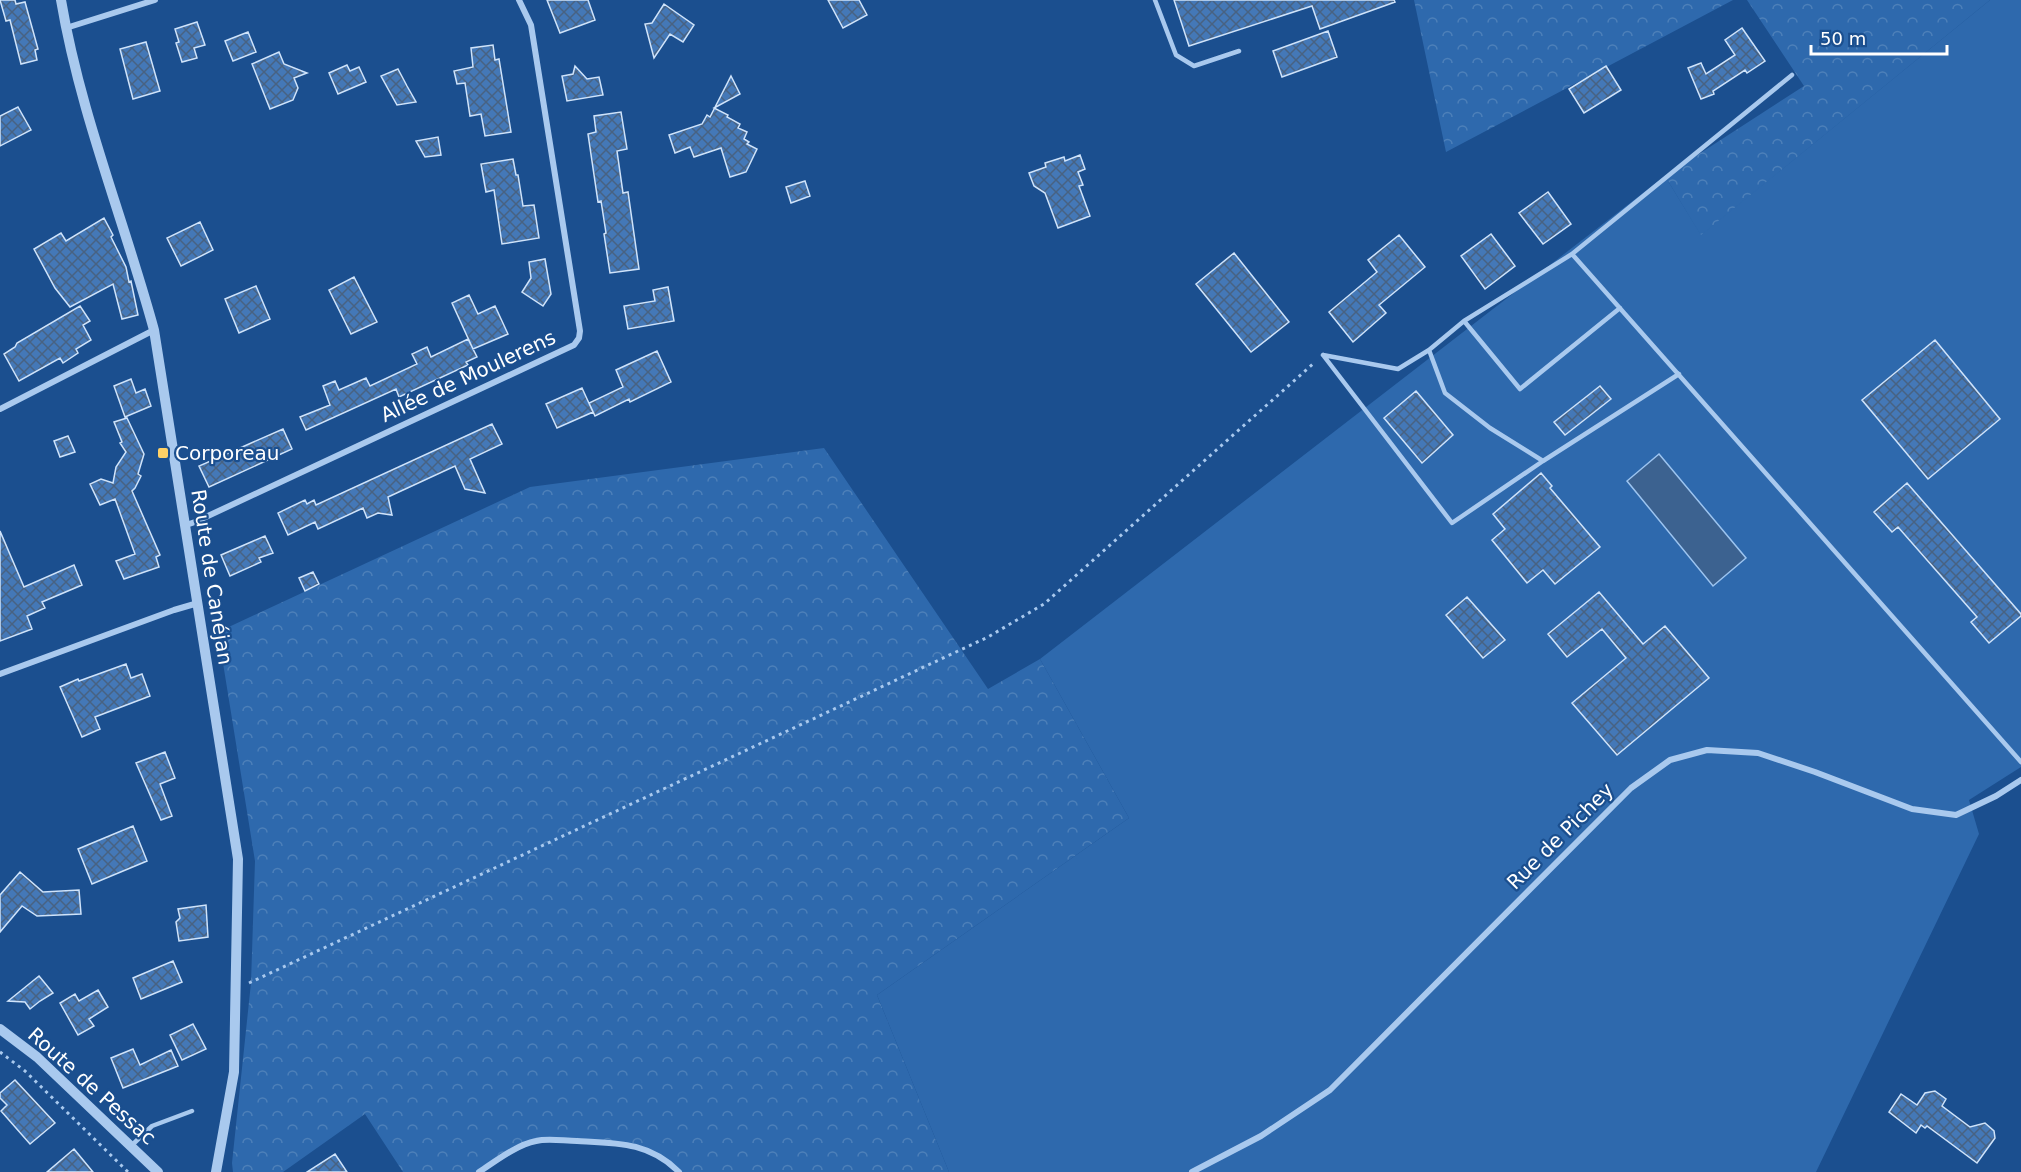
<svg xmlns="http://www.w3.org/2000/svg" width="2021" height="1172" viewBox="0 0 2021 1172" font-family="'DejaVu Sans',sans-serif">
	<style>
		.forest { fill: url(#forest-crowns) }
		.garden { fill: #2e69ad }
		.water { fill: #3c6290; stroke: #9cc4f0; stroke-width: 1.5 }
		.building { fill: url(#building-cross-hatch); stroke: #cfe3fa; stroke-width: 1.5 }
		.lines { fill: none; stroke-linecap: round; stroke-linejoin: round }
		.path { stroke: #a9c9ee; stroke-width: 3; stroke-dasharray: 3 4.5; stroke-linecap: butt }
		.service { stroke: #a9c9ee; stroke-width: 4.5 }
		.minor { stroke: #a9c9ee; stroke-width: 6 }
		.tertiary { stroke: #a9c9ee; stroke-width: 10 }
		.poi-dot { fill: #ffd166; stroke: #1b4f8f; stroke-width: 2 }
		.labels { text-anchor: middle; stroke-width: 4.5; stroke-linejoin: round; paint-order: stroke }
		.street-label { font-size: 20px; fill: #fff; stroke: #1b4f8f }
		.poi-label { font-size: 20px; fill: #fff; stroke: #1b4f8f; text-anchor: start }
	</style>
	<defs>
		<pattern id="forest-crowns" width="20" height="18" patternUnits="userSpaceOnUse" patternTransform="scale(1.5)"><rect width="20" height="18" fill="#2e69ad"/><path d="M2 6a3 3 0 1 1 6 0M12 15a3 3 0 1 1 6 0" fill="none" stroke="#4d80b9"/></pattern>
		<pattern id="building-cross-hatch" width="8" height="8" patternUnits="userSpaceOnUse" patternTransform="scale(1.5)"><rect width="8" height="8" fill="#4478b7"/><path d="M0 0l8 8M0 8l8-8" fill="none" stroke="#486282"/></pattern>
	</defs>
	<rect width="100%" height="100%" fill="#1b4f8f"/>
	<path class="forest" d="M1414 0H1733L1446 152Z
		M1747 0H1990L1701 236 1665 176 1804 86Z
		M824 448 988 689 1040 659 1129 818 877 995 949 1172H679L667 1161 625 1144 535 1141 479 1172H403L365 1114 283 1172H233L232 1163 251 983 255 861 218 632 530 487Z"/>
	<path class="garden" d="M1990 0H2021V767L1969 800 1979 834 1816 1172H949L877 995 1129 818 1040 659 1665 176 1701 235Z"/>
	<path class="water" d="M1659 454 1746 558 1713 586 1627 481Z"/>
	<path class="building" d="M0 0H15L16 4 25 2 38 49 35 50 37 60 21 64 10 20 6 21Z
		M547 0H588L595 20 560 33Z
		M828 0H859L867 15 843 28Z
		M1174 0H1394L1395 2 1320 29 1312 6 1189 46Z
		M664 4 694 25 683 42 670 34 654 58 645 24 652 23Z
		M197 22 205 45 194 48 197 58 182 62 176 43 179 42 175 29Z
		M1742 28 1765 61 1747 73 1745 70 1713 91 1714 94 1701 99 1688 68 1701 63 1706 74 1735 55 1725 40Z
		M1328 31 1337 57 1282 77 1273 51Z
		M248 32 256 52 233 61 225 41Z
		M146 42 160 91 133 99 120 49Z
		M493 45 495 60 499 59 511 132 485 136 481 114 470 116 465 83 457 84 454 71 473 67 471 48Z
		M279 52 284 64 307 73 294 78 298 88 293 100 270 109 252 64Z
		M347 65 350 71 359 67 366 82 338 94 329 73Z
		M575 66 587 79 599 77 603 95 567 101 562 76 573 74Z
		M1606 66 1621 90 1584 113 1569 89Z
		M398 69 407 86 416 102 397 105 381 76Z
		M731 76 740 94 714 108 728 115 727 117 740 124 738 128 747 132 744 139 749 142 747 144 757 149 746 172 730 177 721 148 694 157 690 147 675 153 669 135 702 124 707 115 710 117Z
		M18 107 31 130 0 146V116Z
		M621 112 627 149 617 151 623 193 628 192 639 269 610 273 604 234 606 233 601 201 598 202 588 134 596 132 594 116Z
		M438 137 441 155 425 157 416 141Z
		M1080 155 1085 169 1078 172 1083 185 1079 186 1090 216 1058 228 1045 193 1034 186 1029 173 1046 167 1045 163 1064 157 1065 161Z
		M513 159 516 175H518L523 206 534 205 539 238 502 244 494 190 486 192 481 164Z
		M805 181 810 196 791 203 786 187Z
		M1548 192 1571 224 1543 244 1519 213Z
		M104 218 113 235 111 237 126 267 129 282 131 281 138 315 122 319 113 284 70 307 55 288 34 249 61 233 66 241Z
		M200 222 213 250 181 266 167 238Z
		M1491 234 1515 266 1485 289 1461 256Z
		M1399 235 1425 267 1379 305 1386 313 1353 342 1329 312 1377 272 1368 260Z
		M1234 253 1289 322 1251 352 1196 284Z
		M545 259 551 294 543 306 522 292 531 278 529 262Z
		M354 277 377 322 351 334 329 290Z
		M256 286 270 319 239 333 225 299Z
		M668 287 674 321 628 329 624 306 655 301 653 290Z
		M469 295 478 314 495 306 508 334 473 349 452 303Z
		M80 306 90 321 83 325 91 340 76 349 78 353 63 363 60 358 19 381 4 354 15 347 17 343Z
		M468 339 477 357 466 362 468 365 399 397 396 389 306 430 300 417 330 405 323 386 335 381 339 390 366 378 370 386 417 364 412 354 427 347 431 357Z
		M1935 340 2000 419 1928 479 1862 400Z
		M657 351 671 382 630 402 629 399 595 416 589 403 623 387 616 370Z
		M131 379 136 393 145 389 151 406 125 417 114 386Z
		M1600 386 1611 399 1565 435 1554 422Z
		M582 388 593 412 557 428 546 404Z
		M1416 391 1453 435 1422 463 1384 418Z
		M127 418 144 454 138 474 141 476 135 488 132 491 160 555 156 557 159 567 124 579 116 561 135 554 115 499 100 505 90 484 101 479 113 483 116 467 126 452 120 443 122 442 114 422Z
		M492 424 502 444 470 459 485 493 465 489 455 466 388 497 392 515 378 513 367 518 363 508 318 529 315 522 288 535 278 513 305 500 307 504 314 500 316 505Z
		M283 429 292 449 209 487 199 466Z
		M68 436 75 452 60 457 54 441Z
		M1541 473 1552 486 1550 488 1600 547 1555 584 1543 570 1527 583 1492 540 1505 529 1493 514Z
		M1907 483 2021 614V616L1989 643 1971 622 1977 617 1898 527 1892 532 1874 512Z
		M0 531 24 587 74 565 82 585 42 602 45 608 27 616 32 629 0 641Z
		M265 536 273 553 259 558 261 562 230 576 221 555Z
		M313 572 319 584 305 591 299 578Z
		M1599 592 1643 644 1665 626 1709 678 1617 755 1572 703 1626 658 1602 629 1567 657 1548 634Z
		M1467 597 1505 640 1483 658 1446 615Z
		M126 664 131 678 142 674 150 696 95 717 100 729 82 737 60 687 78 679 79 681Z
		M165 752 175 778 160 784 172 816 161 820 136 763Z
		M133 826 147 861 92 884 78 849Z
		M20 872 43 892 79 890 81 914 37 916 22 906 0 932V895Z
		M206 905 208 937 179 941 176 922 180 918 178 909Z
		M173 961 182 982 141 999 133 978Z
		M39 976 53 993 40 1001 30 1009 25 1002 8 1001Z
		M98 990 108 1007 89 1019 94 1026 78 1035 60 1003 75 994 79 1001Z
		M193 1024 206 1049 182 1060 170 1035Z
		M133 1049 140 1065 171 1050 178 1066 123 1088 111 1058Z
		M15 1080 55 1123 30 1144 1 1111 7 1105 0 1098V1093Z
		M1935 1091 1946 1099 1942 1106 1970 1127 1985 1123 1994 1131 1995 1138 1977 1163 1927 1126 1925 1128 1921 1125 1916 1133 1889 1112 1901 1094 1917 1105 1925 1093Z
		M74 1149 93 1172H47Z
		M335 1154 347 1172H307Z"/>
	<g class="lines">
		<path class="path" d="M249 983 988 637 1044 604 1315 362
			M0 1052 25 1071 128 1172"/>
		<path class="service" d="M1155 0 1176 55 1194 66 1239 51
			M1572 254 1792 75
			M1620 308 1520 389 1464 321 1572 254 2021 762
			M1464 321 1429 350 1445 393 1490 428 1543 461 1679 374
			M1323 355 1452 523 1543 461
			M1323 355 1398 369 1429 350
			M131 1146 152 1126 192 1111"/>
		<path class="minor" d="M66 28 155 0
			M0 409 154 330
			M186 525 195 522 574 345 579 338 580 331 531 25 519 0
			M0 674 174 610 198 603
			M479 1172C496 1161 516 1145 536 1141 548 1138 564 1141 577 1141 617 1143 649 1142 679 1172
			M1192 1172 1261 1136 1330 1090 1631 788 1670 760 1707 750 1758 753 1815 772 1912 809 1956 815 1996 796 2021 780"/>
		<path class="tertiary" d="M61 0C80 113 124 220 154 330L238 859 234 1072 216 1172
			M0 1029 37 1057 158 1172"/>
	</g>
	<rect class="poi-dot" x="157" y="447" width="12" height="12" rx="3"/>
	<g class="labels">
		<g class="street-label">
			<text transform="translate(468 376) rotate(-25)" y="7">Allée de Moulerens</text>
			<text transform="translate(212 577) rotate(81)" y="7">Route de Canéjan</text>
			<text transform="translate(1560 836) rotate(-45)" y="7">Rue de Pichey</text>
			<text transform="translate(92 1086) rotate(42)" y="7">Route de Pessac</text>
		</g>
		<g class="poi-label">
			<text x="175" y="460">Corporeau</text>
		</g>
	</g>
	<path d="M1811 45v9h136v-9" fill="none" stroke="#ffffff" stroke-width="3"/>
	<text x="1820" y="45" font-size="18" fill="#ffffff" stroke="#1b4f8f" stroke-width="4.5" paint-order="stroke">50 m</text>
</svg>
